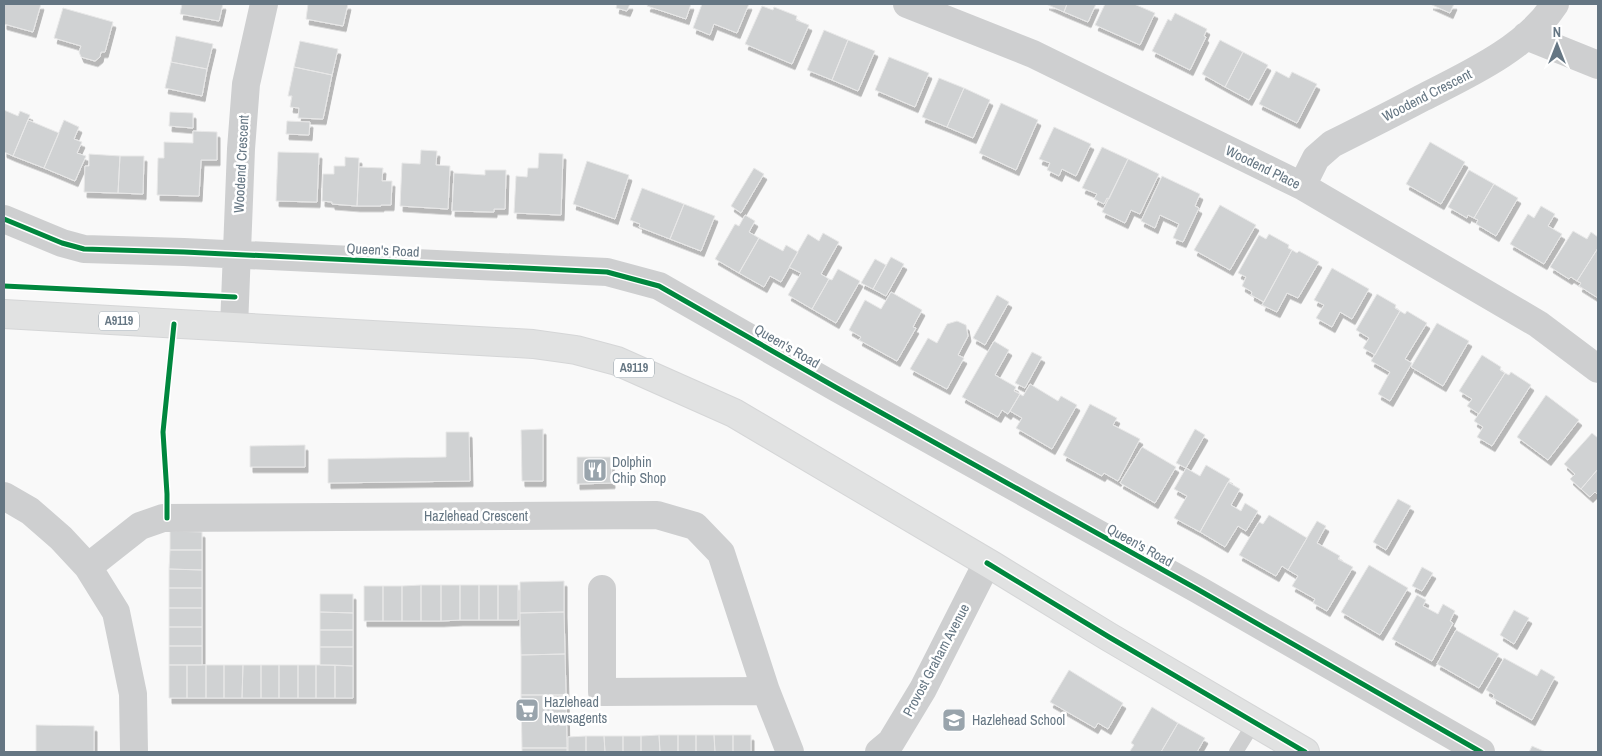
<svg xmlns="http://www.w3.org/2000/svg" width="1602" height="756" viewBox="0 0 1602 756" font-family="'Archivo Narrow',sans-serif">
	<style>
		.building { fill: #d0d2d3; stroke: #e8e8e8; filter: url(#shadow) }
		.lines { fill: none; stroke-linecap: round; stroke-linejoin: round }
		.primary-casing { stroke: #d5d6d7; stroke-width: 30 }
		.lane { stroke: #cecfd0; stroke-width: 14 }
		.street { stroke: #cecfd0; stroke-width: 28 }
		.primary { stroke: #e1e2e2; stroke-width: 28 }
		.cycleway-casing { stroke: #fff; stroke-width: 8 }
		.cycleway { stroke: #00873e; stroke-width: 5 }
		.labels { text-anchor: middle; stroke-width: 5; stroke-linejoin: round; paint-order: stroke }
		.shield { fill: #fff; stroke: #939fa8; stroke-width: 1 }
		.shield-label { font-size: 12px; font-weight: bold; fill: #657683 }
		.street-label { font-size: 14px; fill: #657683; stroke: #fff }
		.poi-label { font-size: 14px; fill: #657683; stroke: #fff; text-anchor: start }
	</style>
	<defs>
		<filter id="shadow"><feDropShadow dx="3" dy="5.5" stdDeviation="0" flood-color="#0004"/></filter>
	</defs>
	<rect width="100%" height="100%" fill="#f9f9f9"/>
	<path class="building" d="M4 4H41L33 32 4 24Z
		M182 4H223L219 21 180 14Z
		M308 4H348L343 26 306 19Z
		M617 4H630L627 11 616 8Z
		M648 4H691L686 19 647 6Z
		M702 4H749L737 33 714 24 710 35 693 28Z
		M1046 4H1067L1064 12Z
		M1067 4H1096L1088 22 1064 12Z
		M1105 4H1134L1155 13 1140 45 1095 25Z
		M1430 4H1454L1450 13Z
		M762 6 773 10 774 7 797 16 796 20 809 25 792 64 745 44Z
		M63 8 113 22 105 52H101L100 57 95 61 81 57 79 52 81 46 54 38Z
		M1175 13 1207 29 1204 36 1206 37 1190 70 1152 51 1168 19 1171 21Z
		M824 30 848 40 832 80 807 70Z
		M176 36 213 44 207 69 171 62Z
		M848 40 875 51 858 91 832 80Z
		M1220 40 1243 52 1225 87 1202 74Z
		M300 41 338 49 332 75 294 67Z
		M1243 52 1268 65 1249 100 1225 87Z
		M889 57 929 73 915 107 875 90Z
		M171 62 207 69 202 96 165 88Z
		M294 67 332 75 323 119 298 118 299 108 290 107 292 96H288Z
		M1276 71 1289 78 1292 72 1317 84 1297 123 1259 104Z
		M939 78 964 88 947 127 922 117Z
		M964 88 990 100 973 138 947 127Z
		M1001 103 1038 120 1016 170 979 153Z
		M4 110 18 116 20 111 30 115 13 156 4 152Z
		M170 112 193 113V128L169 126Z
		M28 120 59 133 44 168 13 156Z
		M64 120 79 127 74 139 82 142 77 153 86 156 75 181 44 168Z
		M287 121 310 122 309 135 286 134Z
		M1054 127 1091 144 1076 176 1062 169 1059 176 1047 170 1050 163 1039 159Z
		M193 131 217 132V160H201L199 196 157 195 158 158H164V142L193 143Z
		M1430 142 1465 162 1441 204 1406 184Z
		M1102 147 1128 159 1109 199 1107 198 1104 204 1094 199 1097 194 1082 188Z
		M421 150 437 151 436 165 450 166 448 209 400 206 402 163 420 164Z
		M278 152 319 153 317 202 276 201Z
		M539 153 563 154 561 215 514 213 516 176 527 177 528 168H538Z
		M89 154 120 156 118 193 84 192 85 166H89Z
		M120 156H144L143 194 118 193Z
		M345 157 359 158 357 206 332 204V202L322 201 323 174H334V166H345Z
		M1128 159 1159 174 1140 214 1131 210 1125 223 1102 212Z
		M587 161 629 175 615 219 573 204Z
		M359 167 383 168 382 181H392L391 205H381V206H357Z
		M754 168 764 174 741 213 731 206Z
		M485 170H506L505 209H494V212L452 211 454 173 485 175Z
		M1469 170 1494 184 1474 218 1468 215 1467 218 1448 207Z
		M1162 176 1200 194 1195 206 1199 208 1183 242 1173 238 1179 224 1160 215 1155 228 1141 221Z
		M1494 184 1518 198 1496 236 1476 224 1478 220 1474 218Z
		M642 188 684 204 670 239 639 227 640 224 630 220Z
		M684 204 715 216 701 251 670 239Z
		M1220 205 1256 225 1230 270 1194 250Z
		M1541 206 1555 214 1548 226 1562 234 1544 264 1510 244 1528 214 1534 218Z
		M745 215 755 221 749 232 759 238 739 273 715 259 735 224 739 226Z
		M1573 231 1587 239 1591 232 1598 237V248L1577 281 1571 277 1569 279 1550 267Z
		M823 233 839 242 821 274 829 279 812 309 788 295 801 273 789 267 808 234 819 241Z
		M1269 234 1289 245 1288 248 1292 250 1264 302 1251 295 1252 292 1242 286 1246 277 1238 273 1259 235 1266 239Z
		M759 238 783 251 786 245 798 252 781 282 770 276 764 287 739 273Z
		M1598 248V298L1579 286 1581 283 1577 281Z
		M1292 250 1297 253 1299 251 1319 262 1298 298 1287 293 1277 312 1262 305Z
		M891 257 904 264 886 296 873 289Z
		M875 259 886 265 873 289 861 283Z
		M1332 268 1369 289 1352 319 1340 312 1332 327 1316 318 1324 305 1314 300Z
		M838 269 860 281 836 323 812 309 829 279 832 280Z
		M891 292 922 310 913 327 916 328 897 361 859 340 861 337 849 330 865 300 881 309Z
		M1377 294 1396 305 1395 308 1400 311 1375 355 1363 348 1369 338 1356 330Z
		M997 295 1009 302 985 345 973 338Z
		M1400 311 1405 314 1407 311 1427 323 1405 359 1412 363 1390 401 1378 394 1390 372 1371 361Z
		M957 321 966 325 968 336 958 355 964 358 947 389 910 369 928 338 937 343 947 324Z
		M1437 323 1469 341 1443 386 1411 367Z
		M994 341 1009 350 995 375 1016 387 1014 391 1020 394 1008 414 1002 410 998 417 962 397Z
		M1032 352 1042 357 1025 388 1015 383Z
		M1482 355 1501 367 1500 370 1505 373 1479 414 1467 406 1472 399 1459 391Z
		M1511 372 1531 385 1492 446 1477 437 1483 427 1474 421 1505 373 1509 375Z
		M1030 384 1058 401 1061 396 1077 405 1052 449 1016 428 1022 418 1010 411 1020 394 1023 396Z
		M1546 395 1579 420 1548 460 1517 437Z
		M1090 404 1117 418 1113 425 1140 439 1118 481 1104 473 1102 476 1063 455Z
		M543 429V481H522L521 430Z
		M1195 429 1205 435 1186 468 1176 463Z
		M446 432H469L470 481 328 483V459L446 457Z
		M1592 433 1598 438V469L1581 489 1570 479 1575 474 1564 464Z
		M305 445V467H250V446Z
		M1142 447 1176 467 1155 503 1120 483Z
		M577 457H611L612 483 577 484Z
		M1206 465 1230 479 1200 532 1174 518 1187 496 1174 489 1186 468 1200 476Z
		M1598 469V495L1595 492 1590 497 1581 489Z
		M1228 482 1240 489 1231 505 1241 511 1245 503 1258 511 1246 531 1238 526 1225 547 1200 532Z
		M1398 499 1411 506 1386 550 1373 542Z
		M1269 515 1307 538 1288 570 1282 566 1276 576 1239 555 1259 522 1263 524Z
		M1317 521 1326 526 1317 543 1340 556 1338 559 1353 567 1327 611 1313 603 1315 599 1292 586 1298 576 1288 570Z
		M170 531 202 532V550H170Z
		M170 550H202V570L169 569Z
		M1369 565 1408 588 1380 635 1341 612Z
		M1422 567 1433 573 1422 591 1412 586Z
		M169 569 202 570V588H169Z
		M564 581V612L520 613V582Z
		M421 585H441V621H421Z
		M421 585V621H402V586Z
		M441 585H460V620L441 621Z
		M460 585H479V620H460Z
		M479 585H498V620H479Z
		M498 585H518V620H498Z
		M364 586H383V621H364Z
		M383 586H402V621H383Z
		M169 588H202V608H169Z
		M320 594H353V613L320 612Z
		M1417 595 1426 600 1423 606 1438 614 1443 604 1455 611 1450 621 1453 623 1432 661 1392 639Z
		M169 608H202V627H169Z
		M1514 610 1529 618 1514 644 1500 635Z
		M320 612 353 613V630H320Z
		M564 612 565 654 521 655 520 613Z
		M169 627H202V646H169Z
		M320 630H353V647H320Z
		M1456 630 1499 654 1479 688 1437 664Z
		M169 646H202V665H169Z
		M320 647H353V666L320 665Z
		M565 654 566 695H521V655Z
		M1504 658 1537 676 1541 669 1555 677 1532 720 1493 698 1494 695 1486 690Z
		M169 665H187V698H169Z
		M187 665H206V698H187Z
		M206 665H224V698H206Z
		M224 665H243L242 698H224Z
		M243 665H261V698H242Z
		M261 665H279V698H261Z
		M279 665H298V698H279Z
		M298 665H316V698H298Z
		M316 665H335V698H316Z
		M335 665 353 666V698H335Z
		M1069 670 1123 703 1108 729 1098 723 1095 728 1050 702Z
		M521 695H566L567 748H522Z
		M1152 707 1178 723 1161 752H1133L1130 751 1134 745 1131 743Z
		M1178 723 1205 738 1197 752H1161Z
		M36 725 94 726V752H36Z
		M659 735 660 752H641V736Z
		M659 735H678V752H660Z
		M678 735H696V752H678Z
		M696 735H714L715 752H696Z
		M714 735H733V752H715Z
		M733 735H751V752H733Z
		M586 736V752H568V737Z
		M586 736H604L605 752H586Z
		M604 736H623V752H605Z
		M623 736H641V752H623Z
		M1532 746 1546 752H1529Z
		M522 748H567V752H522Z"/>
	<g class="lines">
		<g class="primary-casing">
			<path id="primary" d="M4 314 533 344 576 350 617 361 734 413 993 566 1109 637 1305 752"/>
		</g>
		<path class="lane" d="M1236 752 1254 723"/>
		<path class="street" d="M907 4 1033 54 1302 186 1538 324 1598 369
			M1526 36 1598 65
			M1302 186 1316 158 1332 144C1362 129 1392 114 1422 98 1467 75 1527 48 1555 4
			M4 219 62 243 84 249 184 252 607 272 659 286 837 388 1197 589 1481 752
			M234 327 241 149 246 84 264 4
			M4 496 30 511 61 538 88 567 116 612 133 694 134 752
			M88 567 140 526 163 518 657 515 695 526 721 553 766 691 790 752
			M602 589V692L766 691
			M879 752 891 742 923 689 987 563"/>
		<use href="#primary" class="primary"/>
		<g class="cycleway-casing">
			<path id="cycleway" d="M4 219 62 243 84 249 184 252 607 272 659 286 837 388 1197 589 1481 752
				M4 286 235 297
				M167 518V494L163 432 174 324
				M987 563 1109 637 1305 752"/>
		</g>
		<use href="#cycleway" class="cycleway"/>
	</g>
	<defs>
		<g id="restaurant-square" transform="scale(1.25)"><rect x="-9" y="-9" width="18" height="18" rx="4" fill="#99a4ac" stroke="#fff"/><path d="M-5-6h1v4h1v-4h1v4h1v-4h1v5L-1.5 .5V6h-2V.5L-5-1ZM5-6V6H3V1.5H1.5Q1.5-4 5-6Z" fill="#fff"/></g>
		<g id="supermarket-square" transform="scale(1.25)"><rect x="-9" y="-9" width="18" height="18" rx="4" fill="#99a4ac" stroke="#fff"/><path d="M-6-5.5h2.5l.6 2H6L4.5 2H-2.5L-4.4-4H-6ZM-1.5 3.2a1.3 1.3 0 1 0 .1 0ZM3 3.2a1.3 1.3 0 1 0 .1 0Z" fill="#fff"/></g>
		<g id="school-square" transform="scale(1.25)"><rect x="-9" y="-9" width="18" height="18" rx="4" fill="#99a4ac" stroke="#fff"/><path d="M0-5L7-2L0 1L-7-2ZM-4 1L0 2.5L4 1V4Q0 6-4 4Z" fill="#fff"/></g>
	</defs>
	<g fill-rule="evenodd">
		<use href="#restaurant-square" x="595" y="470"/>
		<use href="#supermarket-square" x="527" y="710"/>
		<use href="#school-square" x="954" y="720"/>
	</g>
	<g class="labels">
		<g class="shield">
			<rect x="99" y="311.5" width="40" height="19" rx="4"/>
			<rect x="614" y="358.5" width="40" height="19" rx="4"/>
		</g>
		<g class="shield-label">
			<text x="119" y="325">A9119</text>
			<text x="634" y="372">A9119</text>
		</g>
		<g class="street-label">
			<text transform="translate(1427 95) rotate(-27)" y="5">Woodend Crescent</text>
			<text transform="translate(241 164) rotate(-87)" y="5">Woodend Crescent</text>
			<text transform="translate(1263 167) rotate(26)" y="5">Woodend Place</text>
			<text transform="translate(383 250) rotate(3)" y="5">Queen's Road</text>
			<text transform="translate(787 346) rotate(30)" y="5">Queen's Road</text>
			<text x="476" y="521">Hazlehead Crescent</text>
			<text transform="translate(1140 545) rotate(29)" y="5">Queen's Road</text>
			<text transform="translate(936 660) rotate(-62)" y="5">Provost Graham Avenue</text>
		</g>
		<g class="poi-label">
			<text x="612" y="467">Dolphin<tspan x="612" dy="16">Chip Shop</tspan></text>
			<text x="544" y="707">Hazlehead<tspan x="544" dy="16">Newsagents</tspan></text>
			<text x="972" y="725">Hazlehead School</text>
		</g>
	</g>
	<rect width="1602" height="756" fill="none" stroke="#657683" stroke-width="10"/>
	<g transform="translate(1557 45)" stroke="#ffffff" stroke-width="4" paint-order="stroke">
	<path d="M0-4L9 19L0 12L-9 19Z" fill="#657683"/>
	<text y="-8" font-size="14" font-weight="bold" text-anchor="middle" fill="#657683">N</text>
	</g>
</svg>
